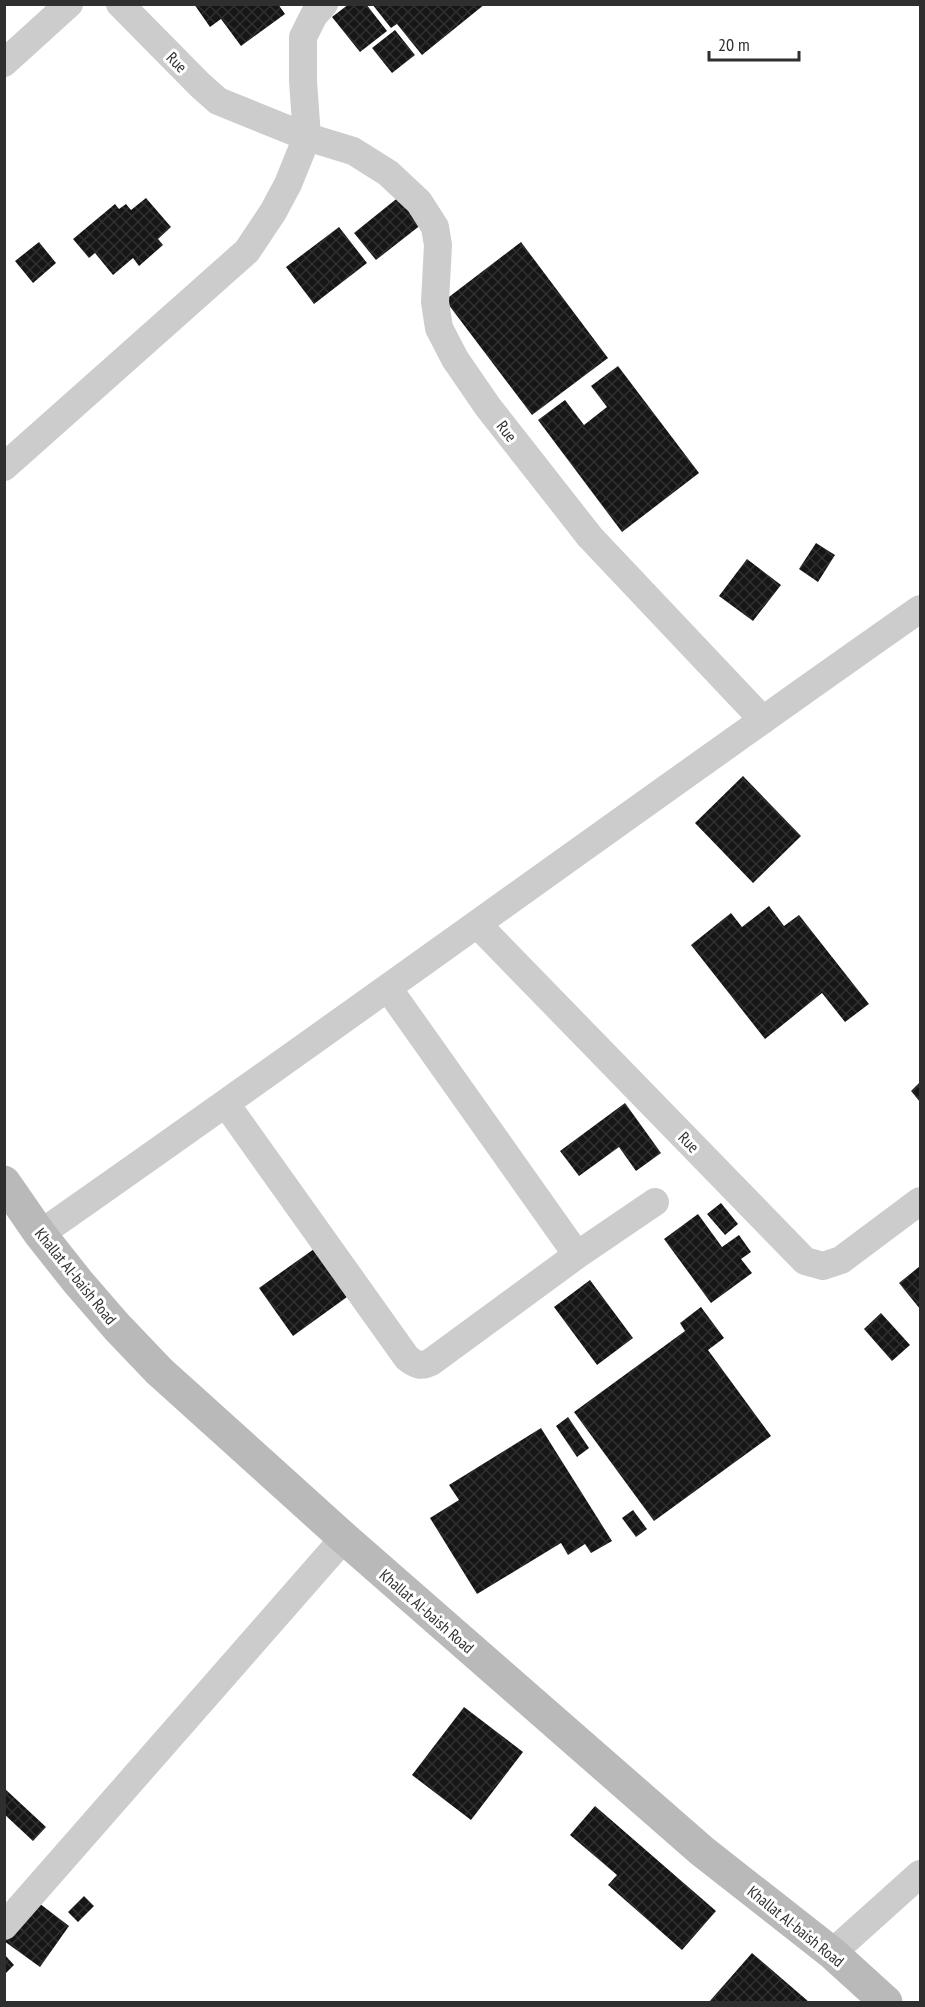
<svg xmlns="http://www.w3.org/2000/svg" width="925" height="2007" viewBox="0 0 925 2007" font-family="'PT Sans Narrow',sans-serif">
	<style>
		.building { fill: url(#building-cross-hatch) }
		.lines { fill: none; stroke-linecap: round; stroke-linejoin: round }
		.street { stroke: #ccc; stroke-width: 28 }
		.secondary { stroke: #b9b9b9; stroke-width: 33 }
		.labels { text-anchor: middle; stroke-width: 6; stroke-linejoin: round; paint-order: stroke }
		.street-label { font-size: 16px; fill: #2f2f2f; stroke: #fff }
	</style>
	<defs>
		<pattern id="building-cross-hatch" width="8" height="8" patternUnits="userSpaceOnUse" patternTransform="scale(1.5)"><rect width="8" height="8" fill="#161616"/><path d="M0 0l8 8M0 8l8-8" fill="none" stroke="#303030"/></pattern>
	</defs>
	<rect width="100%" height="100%" fill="#fff"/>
	<path class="building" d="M194 4H278L285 14 241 46 221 19 210 27Z
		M349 4H366L387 31 360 52 332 17Z
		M372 4H485L422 55 397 24 391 28Z
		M395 30 415 55 392 73 372 48Z
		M400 196 422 224 376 260 354 233Z
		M146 198 171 227 158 239 163 245 139 266 133 258 113 275 95 253 89 258 73 239 115 204 119 209 126 204 131 210Z
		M339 227 367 263 314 304 286 267Z
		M39 242 56 263 33 283 15 261Z
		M521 242 608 358 532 415 445 300Z
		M618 366 699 473 622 532 538 420 565 400 584 425 607 407 591 386Z
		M816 543 835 555 818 582 799 569Z
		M747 559 781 585 753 621 719 596Z
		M743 776 801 836 753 883 695 823Z
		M769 906 784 926 799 915 869 1004 845 1022 822 993 765 1039 691 945 731 913 742 927Z
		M920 1082V1102L911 1091Z
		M625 1103 661 1153 636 1171 619 1147 579 1176 560 1151Z
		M721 1203 738 1224 725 1235 707 1214Z
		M698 1214 722 1247 739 1235 751 1252 741 1259 752 1273 711 1303 664 1239Z
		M314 1249 347 1297 293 1336 259 1288Z
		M920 1266V1309L899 1283Z
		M590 1280 633 1338 597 1365 554 1307Z
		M701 1307 724 1338 708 1350 771 1436 654 1521 574 1412 685 1331 680 1323Z
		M881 1313 910 1345 892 1361 864 1329Z
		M568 1417 589 1448 577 1457 556 1426Z
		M541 1428 612 1541 591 1553 585 1544 568 1555 561 1543 477 1594 430 1518 459 1500 449 1485Z
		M633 1510 647 1529 636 1537 622 1518Z
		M464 1707 523 1752 471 1820 412 1775Z
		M4 1788 46 1827 33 1841 4 1814Z
		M595 1806 716 1911 682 1950 608 1885 617 1875 570 1835Z
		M84 1896 94 1906 78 1922 68 1912Z
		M31 1897 69 1926 40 1967 4 1941V1934Z
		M752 1953 809 2002H709Z
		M4 1954 14 1965 6 1973 4 1972Z"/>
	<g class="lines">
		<path class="street" d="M120 4 200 85 218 101 307 137 353 151 388 173 419 202 435 227 438 245 435 302 439 328 455 359 488 407 590 537 763 720
			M4 63 69 4
			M4 467 247 251 273 212 288 184 307 137 303 81V37L314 15 324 4
			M477 924 805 1261 823 1266 841 1260 920 1201
			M388 988 577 1255
			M226 1104 407 1358C416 1365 421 1367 431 1362L577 1255 655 1202
			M40 1234C335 1028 626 815 920 609
			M4 1926 344 1538
			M832 1953 920 1874"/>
		<path class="secondary" d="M4 1182 40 1234 78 1282 117 1327 159 1371 344 1538 702 1851 832 1953 886 2002"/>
	</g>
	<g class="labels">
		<g class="street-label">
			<text transform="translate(177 62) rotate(45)" y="6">Rue</text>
			<text transform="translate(507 431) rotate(52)" y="6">Rue</text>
			<text transform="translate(689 1142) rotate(46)" y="6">Rue</text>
			<text transform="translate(76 1276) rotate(51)" y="6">Khallat Al-baish Road</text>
			<text transform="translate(427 1611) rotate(41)" y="6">Khallat Al-baish Road</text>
			<text transform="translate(796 1926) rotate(39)" y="6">Khallat Al-baish Road</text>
		</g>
	</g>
	<rect width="925" height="2007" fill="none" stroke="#2f2f2f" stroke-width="12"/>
	<path d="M709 51v9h90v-9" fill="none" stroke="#2f2f2f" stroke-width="3"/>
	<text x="718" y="51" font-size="18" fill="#2f2f2f" stroke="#ffffff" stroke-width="4.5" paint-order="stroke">20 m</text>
</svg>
